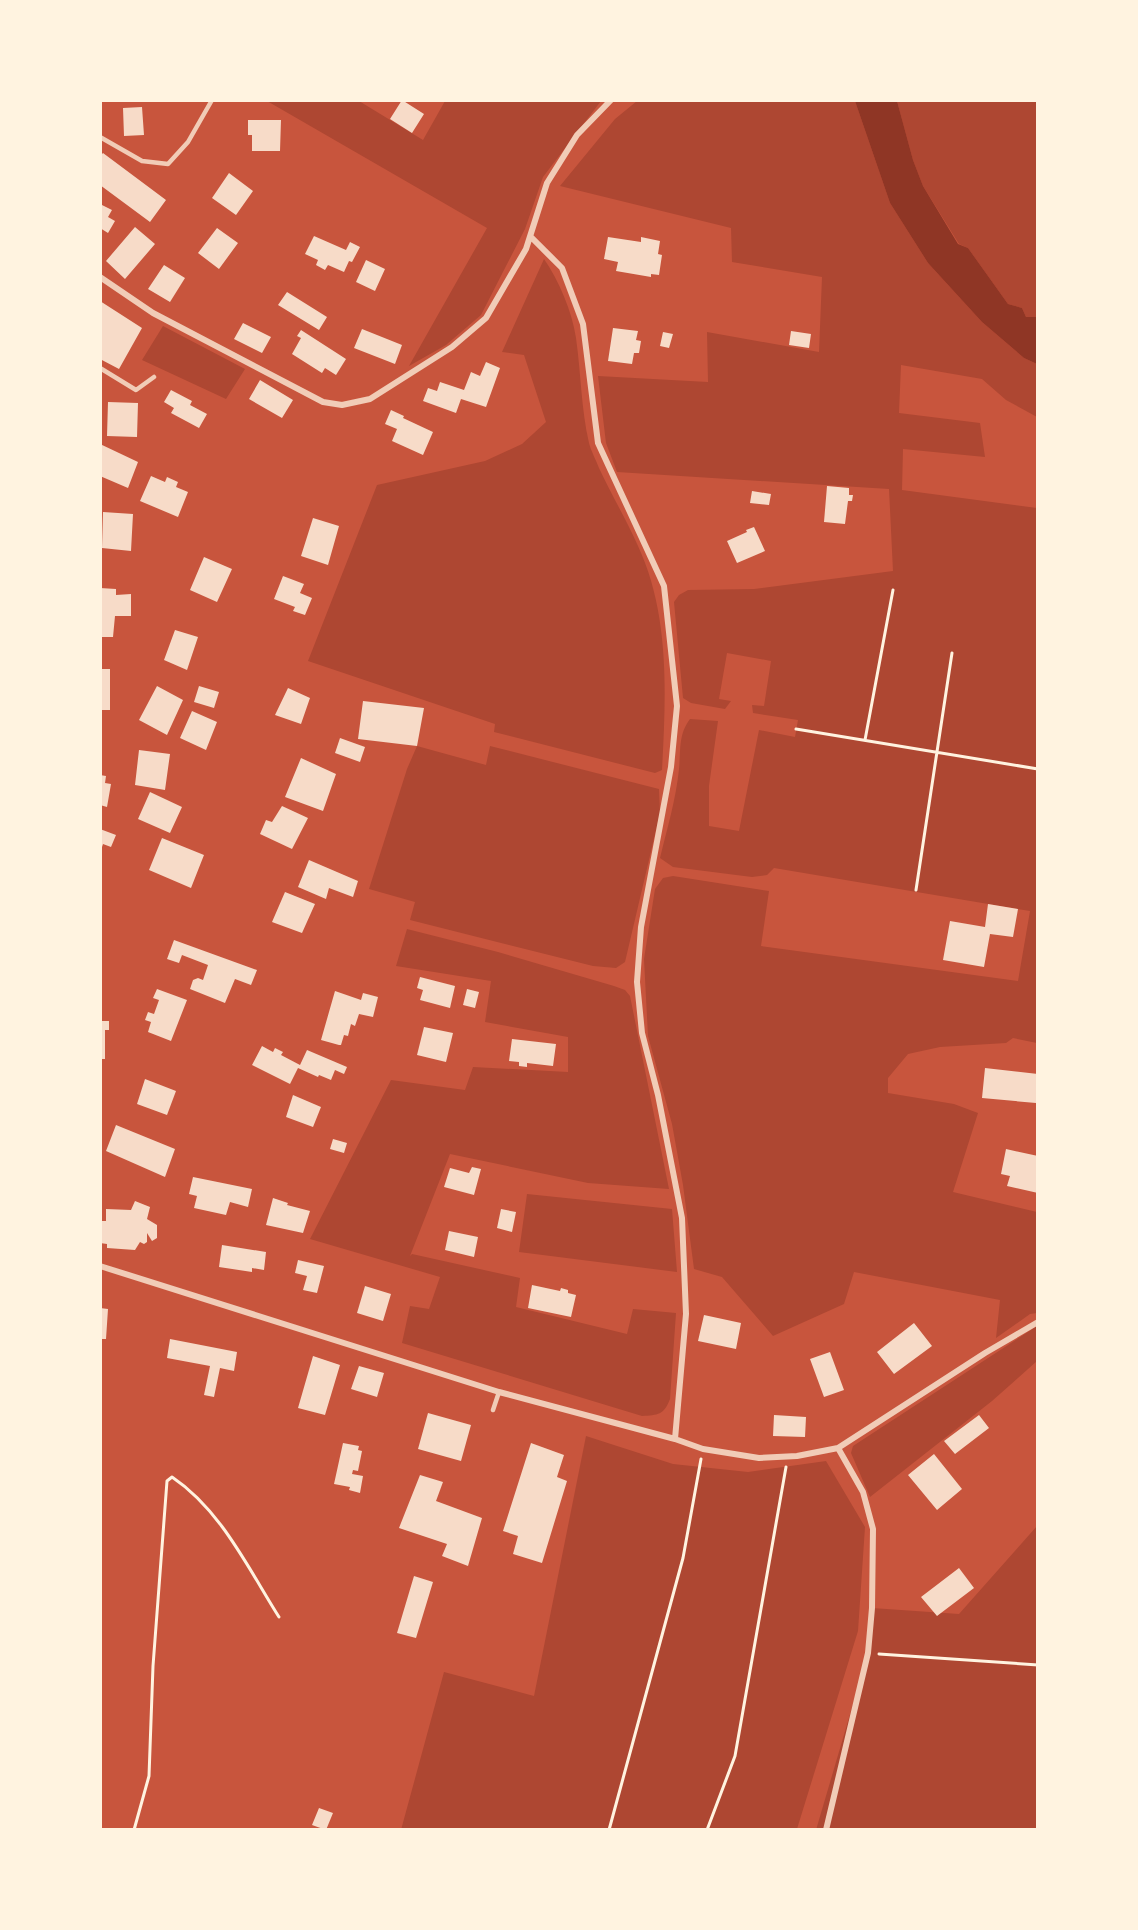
<svg xmlns="http://www.w3.org/2000/svg" width="1138" height="1930" viewBox="0 0 1138 1930" font-family="Rubik,sans-serif">
	<style>
		.green { fill: #ae4732 }
		.water { fill: #8f3625 }
		.building { fill: #f7dbc8 }
		.lines { fill: none; stroke-linecap: round; stroke-linejoin: round }
		.path { stroke: #fff3e0; stroke-width: 3 }
		.service { stroke: #f1ccb7; stroke-width: 4.5 }
		.minor { stroke: #f1ccb7; stroke-width: 6 }
	</style>
	<rect width="100%" height="100%" fill="#c8553d"/>
	<path class="green" d="M267 101H359L423 140 445 101H601L543 177 525 229 481 315 446 345 409 366 487 228Z
		M637 101H855L890 203 928 263 982 322 1024 358 1037 364V417L1006 400 982 379 901 365 899 413 980 423 985 457 903 449 902 490 1037 508V1043L1013 1038 1006 1043 940 1047 908 1054 888 1078V1093L954 1104 978 1113 953 1192 1037 1212V1313L1030 1314 996 1338 1000 1300 854 1272 844 1304 773 1336 722 1277 694 1269 683 1185 672 1124 648 1036 644 959 655 889 663 878 673 876 769 891 761 946 1018 981 1030 911 774 868 767 875 752 877 673 867 660 858C667 829 676 799 679 769 681 750 678 735 690 719L718 721 709 786V826L739 831 759 730 795 737 798 720 753 713 752 705 764 706 771 661 727 653 719 699 731 701 725 709 691 703 683 698 674 602 679 595 688 590 754 589 893 571 889 489 617 472 606 443 598 376 708 382 707 332 819 352 822 277 732 262 731 228 560 186 615 119Z
		M897 101H1037V317H1026L1022 308 1008 304 968 248 959 244 923 186 913 160Z
		M544 259C559 281 572 311 576 338 581 373 581 408 589 443 591 451 596 460 599 468 611 494 626 519 638 546 670 615 666 695 662 770L655 773 494 732 495 724 308 661 377 485 485 461 522 444 546 422 524 355 502 352Z
		M163 326 245 369 226 399 142 360Z
		M417 746 486 765 490 746 659 789 660 813 625 962 616 968 593 966 410 920 415 902 369 889 407 769Z
		M407 929 498 952 614 986 625 990 630 996 669 1189 588 1183 450 1154 410 1256 412 1254 520 1278 516 1307 627 1334 633 1309 676 1313 670 1399C664 1415 658 1415 642 1416L402 1343 410 1306 429 1309 440 1277 310 1239 391 1080 465 1090 473 1067 568 1072V1037L485 1022 491 981 396 966Z
		M527 1194 672 1209 677 1272 519 1252Z
		M1037 1326V1361L992 1401 870 1497 851 1453 853 1446Z
		M586 1436 673 1464 748 1472 826 1461 865 1527 858 1631 797 1829 401 1830 444 1672 534 1696Z
		M1037 1526V1829L816 1830 868 1653 872 1608 959 1614Z"/>
	<path class="water" d="M855 101H897L913 160 923 186 958 244 968 248 1008 304 1022 308 1026 317H1037V364L1024 358 982 322 928 263 890 203Z"/>
	<path class="building" d="M402 100 424 114 412 133 390 119Z
		M142 107 144 135 124 136 123 108Z
		M248 120H281L280 151H252V135H248Z
		M103 153 166 200 150 222 100 185V156Z
		M229 173 253 191 236 215 212 198Z
		M100 204 112 210 108 217 115 221 108 233 100 228Z
		M135 227 155 244 125 279 106 261Z
		M217 228 238 243 219 269 198 253Z
		M314 236 346 250 350 242 360 247 352 262 349 261 344 272 328 265 325 270 316 265 318 260 305 254Z
		M608 237 641 242V237L660 241 658 254 662 255 659 275 651 274V277L616 271 618 262 604 259Z
		M366 260 385 269 375 291 356 282Z
		M164 265 185 278 170 302 148 289Z
		M287 292 327 317 319 330 278 305Z
		M100 301 142 328 119 369 100 359Z
		M243 323 271 337 262 353 234 339Z
		M613 328 638 331 636 340 641 341 639 353H634L632 364 608 361Z
		M362 329 402 345 395 364 354 348Z
		M301 330 346 359 336 375 325 368 322 373 292 354 301 338 297 336Z
		M791 331 811 334 809 348 789 345Z
		M663 332 673 334 669 348 660 346Z
		M486 362 500 368 486 407 461 399 456 413 423 401 428 388 437 391 440 382 464 390 471 372 480 376Z
		M260 380 293 400 282 418 249 399Z
		M171 390 192 401 190 405 207 414 199 428 171 413 174 408 164 402Z
		M108 402 138 403 137 437 107 436Z
		M391 410 404 416 403 418 433 432 423 455 392 441 397 429 385 424Z
		M100 444 138 462 128 488 100 476Z
		M151 476 165 482 167 477 178 482 176 487 188 492 178 517 140 501Z
		M827 486 849 488V495H853L852 501H848L845 524 824 522Z
		M752 491 771 494 769 505 750 503Z
		M103 512 133 514 131 551 102 548Z
		M313 518 339 526 328 565 301 556Z
		M754 527 765 551 737 563 727 541 747 532 746 530Z
		M204 557 232 569 217 602 190 590Z
		M283 576 304 584 300 593 312 598 305 615 293 611 295 607 274 599Z
		M100 588 116 589V595L131 594V616H115L113 637H100Z
		M175 630 198 637 187 670 164 660Z
		M100 669H110V710H100Z
		M157 686 183 700 167 735 139 720Z
		M199 686 219 692 214 708 194 702Z
		M288 688 310 698 301 724 275 715Z
		M363 701 424 708 417 746 358 739Z
		M192 711 217 722 206 750 180 738Z
		M340 738 365 747 360 762 335 753Z
		M139 750 170 754 165 790 135 785Z
		M301 758 336 774 323 811 285 797Z
		M100 775 106 776 105 783 111 784 107 807 100 805Z
		M150 792 182 807 170 833 138 819Z
		M282 806 308 818 292 849 260 834 266 820 272 822Z
		M100 829 116 835 111 847 103 844 101 850Z
		M162 838 204 855 191 888 149 870Z
		M309 860 358 881 353 897 329 888 326 899 298 887Z
		M285 892 315 904 302 933 272 922Z
		M988 904 1018 909 1013 937 990 934 984 967 943 960 950 921 985 927Z
		M174 940 257 970 251 985 235 979 225 1003 190 989 193 980 198 978 203 980 208 965 182 955 179 963 167 959Z
		M420 977 455 986 450 1008 420 1000 423 990 417 988Z
		M157 989 187 1000 171 1041 148 1032 151 1022 145 1020 148 1012 154 1014 159 1000 153 998Z
		M467 989 479 992 475 1008 463 1005Z
		M335 991 361 1000 363 993 378 997 373 1017 359 1014 355 1026 351 1024 348 1036 344 1035 341 1045H339L321 1040Z
		M100 1021H109V1030H105V1059H100Z
		M424 1027 453 1033 446 1062 417 1055Z
		M512 1039 556 1044 553 1066 527 1063V1067L519 1066V1062L509 1061Z
		M262 1046 273 1052 275 1048 283 1052 281 1055 300 1065 307 1050 347 1067 344 1074 335 1070 331 1080 319 1075 318 1077 298 1068 290 1084 252 1065Z
		M985 1068 1038 1074 1036 1103 982 1098Z
		M145 1079 176 1091 167 1115 137 1104Z
		M293 1095 321 1107 313 1127 286 1117Z
		M116 1125 175 1149 165 1177 106 1151Z
		M333 1139 347 1143 344 1153 330 1149Z
		M1006 1149 1038 1156V1193L1007 1186 1010 1176 1001 1174Z
		M472 1167 481 1169 474 1195 444 1187 450 1168 469 1173Z
		M193 1177 252 1189 248 1207 230 1202 226 1215 194 1208 197 1196 189 1194Z
		M273 1198 288 1203 287 1205 310 1211 303 1233 266 1225Z
		M135 1201 150 1207 147 1219 157 1225V1238L152 1241 147 1233V1242L144 1244 140 1242 135 1250 107 1248V1244L100 1243V1223L101 1221H106V1209L131 1210Z
		M501 1209 516 1212 512 1232 497 1228Z
		M449 1231 478 1237 474 1257 445 1250Z
		M222 1245 266 1252 264 1270 252 1268V1272L219 1267Z
		M298 1260 324 1266 317 1293 303 1290 307 1276 295 1273Z
		M532 1285 560 1291 561 1288 568 1290V1293L576 1295 571 1317 528 1308Z
		M365 1286 391 1294 383 1321 357 1313Z
		M100 1308 108 1309 106 1339H100Z
		M704 1315 741 1323 736 1349 698 1341Z
		M914 1323 932 1346 894 1374 877 1352Z
		M170 1339 237 1352 234 1371 220 1368 214 1397 204 1395 210 1366 167 1358Z
		M830 1352 844 1390 824 1397 810 1359Z
		M313 1356 340 1365 325 1415 298 1408Z
		M359 1366 384 1373 377 1397 351 1389Z
		M428 1413 471 1425 461 1461 418 1449Z
		M774 1415 806 1417 805 1437 773 1436Z
		M979 1415 989 1428 955 1454 944 1441Z
		M343 1443 359 1446 358 1450 362 1451 358 1471 353 1470 352 1474 363 1476 360 1493 349 1490 350 1487 334 1484Z
		M531 1443 564 1455 557 1477 567 1481 542 1563 513 1554 518 1536 503 1531Z
		M934 1454 962 1489 937 1510 908 1475Z
		M420 1475 443 1482 436 1501 482 1518 468 1566 442 1556 447 1544 399 1528Z
		M959 1568 974 1588 937 1616 921 1597Z
		M414 1576 433 1582 416 1638 397 1633Z
		M319 1808 333 1813 326 1830 312 1825Z"/>
	<g class="lines">
		<path class="path" d="M796 729 1038 769
			M865 740 893 590
			M916 890 952 653
			M879 1654 1038 1665
			M134 1830 149 1776 153 1666 167 1481 172 1477C221 1510 248 1568 279 1617
			M609 1830 683 1558 701 1459
			M707 1830 735 1756 786 1467"/>
		<path class="service" d="M100 137 142 161 168 164 188 142 212 100
			M100 368 136 390 154 377
			M493 1410 499 1392"/>
		<path class="minor" d="M531 237 562 268 583 324 598 443 664 586 677 706 671 767 641 927 637 982 642 1033 658 1095 682 1218 686 1314 675 1439
			M100 277 153 313 323 402 342 405 370 399 452 347 486 318 526 249 547 183 577 135 611 100
			M100 1266 499 1392 675 1439 703 1449 759 1458 797 1456 838 1448 985 1353 1038 1322
			M826 1830 868 1653 872 1608 873 1529 863 1492 838 1448"/>
	</g>
	<rect width="1138" height="1930" fill="none" stroke="#fff3e0" stroke-width="204"/>
</svg>
